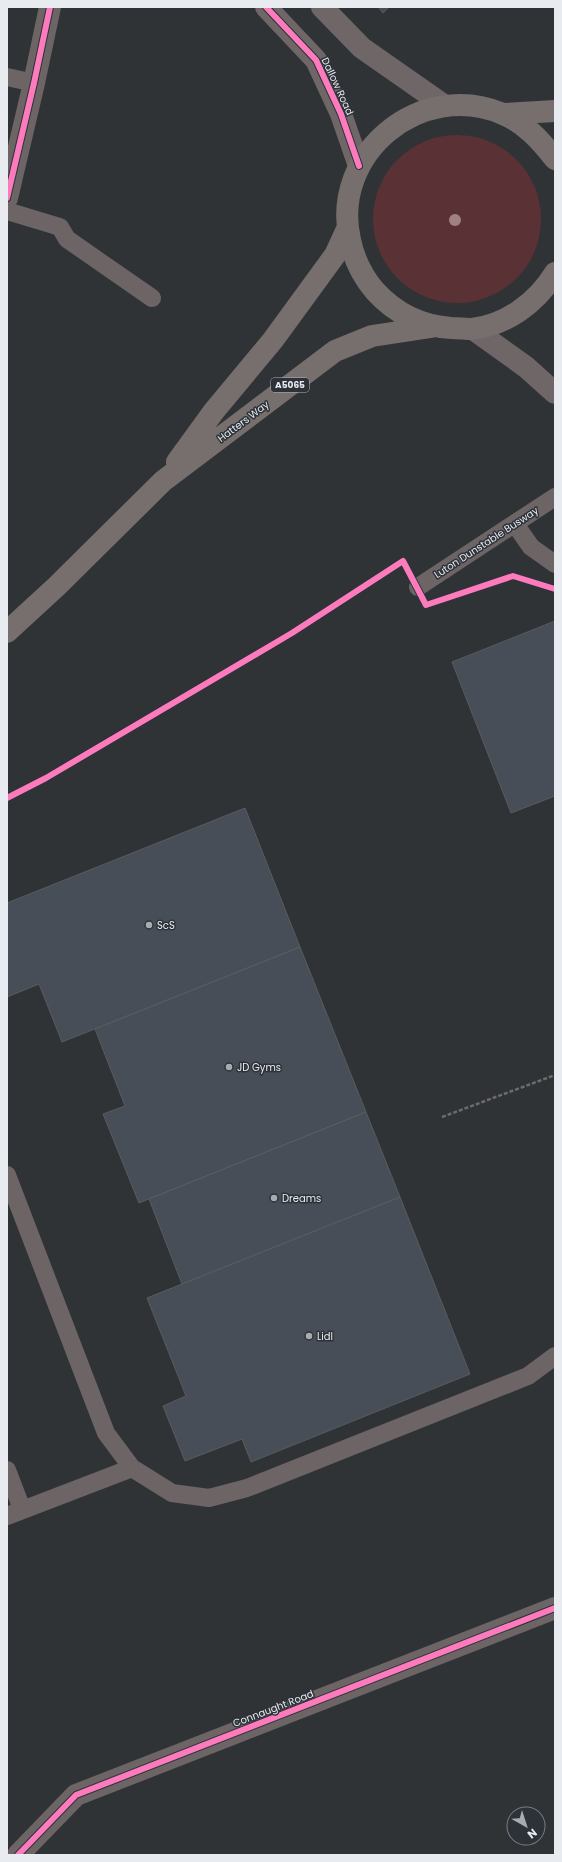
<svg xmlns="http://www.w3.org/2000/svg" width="562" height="1862" viewBox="0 0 562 1862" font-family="Poppins,sans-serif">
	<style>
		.green { fill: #5a3134 }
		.building { fill: #474e57; stroke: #595c5e }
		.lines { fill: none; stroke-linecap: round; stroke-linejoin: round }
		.path { stroke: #6f6a6c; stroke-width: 2.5; stroke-dasharray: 4 2; stroke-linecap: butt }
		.lane { stroke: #6c6465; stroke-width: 18 }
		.street { stroke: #6c6465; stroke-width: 22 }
		.secondary { stroke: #6f6667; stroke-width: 22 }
		.primary { stroke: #776e6e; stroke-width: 22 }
		.cycleway-casing { stroke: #2d3239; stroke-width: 8 }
		.cycleway { stroke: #fd7abc; stroke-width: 6 }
		.tree { fill: #a18184 }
		.poi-dot { fill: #a8abaf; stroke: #2d3239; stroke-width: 1.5 }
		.labels { text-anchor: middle; stroke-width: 3; stroke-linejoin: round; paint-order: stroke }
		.shield { fill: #2d3239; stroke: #b0b4b9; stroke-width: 1 }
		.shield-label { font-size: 9px; font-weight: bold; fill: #e8ecf0 }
		.street-label { font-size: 10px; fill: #e8ecf0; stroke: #2d3239 }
		.poi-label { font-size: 10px; fill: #e8ecf0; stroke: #2d3239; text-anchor: start }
	</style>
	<rect width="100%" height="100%" fill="#303336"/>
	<path class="green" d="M373 219a84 84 0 1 1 168 0a84 84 0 1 1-168 0Z"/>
	<path class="building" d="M378 7H389L383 13Z
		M555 621V796L511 813 452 662Z
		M245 808 300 947 62 1042 39 984 7 997V903Z
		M300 947 366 1112 139 1203 103 1114 125 1106 95 1029Z
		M366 1112 400 1197 182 1284 149 1199Z
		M400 1197 470 1374 251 1462 242 1439 185 1461 163 1406 186 1396 147 1298Z"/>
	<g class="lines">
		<path class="path" d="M442 1117 555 1075"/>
		<path class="lane" d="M7 77 34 83
			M7 211 60 227 67 239 152 298
			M515 524 531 547 555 564
			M418 587 555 497
			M7 1175 106 1433 132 1468 172 1493 209 1498 247 1488 528 1376 555 1356
			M7 1470 22 1509
			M7 1516 132 1468"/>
		<path class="street" d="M7 198 34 83 50 7
			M18 1855 76 1795 555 1608"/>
		<path class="secondary" d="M266 7 316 60 341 114 359 166
			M322 7 362 48 445 106
			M473 329 526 367 555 393"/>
		<path class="primary" d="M504 114 555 111
			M555 159C541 141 525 123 503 114 421 79 330 153 350 240 354 259 362 276 375 291 395 313 421 326 451 328 458 328 466 329 472 329 507 325 537 302 555 273
			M177 462 214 411 273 340 335 255 347 229
			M7 632 57 586 163 481 335 351 372 336 431 327"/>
		<g class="cycleway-casing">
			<path id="cycleway" d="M266 7 316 60 341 114 359 166
				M7 198 34 83 50 7
				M7 798 46 778 292 633 403 561 426 605 513 576 555 589
				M18 1855 76 1795 555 1608"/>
		</g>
		<use href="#cycleway" class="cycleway"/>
	</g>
	<circle class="tree" cx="455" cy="220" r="6"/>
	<g class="poi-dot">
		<circle cx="149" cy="925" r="4"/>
		<circle cx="229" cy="1067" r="4"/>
		<circle cx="274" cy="1198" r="4"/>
		<circle cx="309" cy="1336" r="4"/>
	</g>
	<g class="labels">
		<rect class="shield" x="271" y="378" width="38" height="14" rx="3"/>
		<g class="shield-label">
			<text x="290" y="388">A5065</text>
		</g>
		<g class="street-label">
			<text transform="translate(338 86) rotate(65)" y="4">Dallow Road</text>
			<text transform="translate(243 421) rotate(-37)" y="4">Hatters Way</text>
			<text transform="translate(486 542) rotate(-33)" y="4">Luton Dunstable Busway</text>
			<text transform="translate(273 1708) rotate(-21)" y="4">Connaught Road</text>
		</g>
		<g class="poi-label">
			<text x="157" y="929">ScS</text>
			<text x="237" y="1071">JD Gyms</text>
			<text x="282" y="1202">Dreams</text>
			<text x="317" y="1340">Lidl</text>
		</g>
	</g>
	<rect width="562" height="1862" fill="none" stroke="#e8ecf0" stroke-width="16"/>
	<g transform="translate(526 1826) rotate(141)"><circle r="19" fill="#2d3239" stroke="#787c82"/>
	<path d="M0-3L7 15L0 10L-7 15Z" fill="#a8abaf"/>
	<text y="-6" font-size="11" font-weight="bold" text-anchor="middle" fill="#e8ecf0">N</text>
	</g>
</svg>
